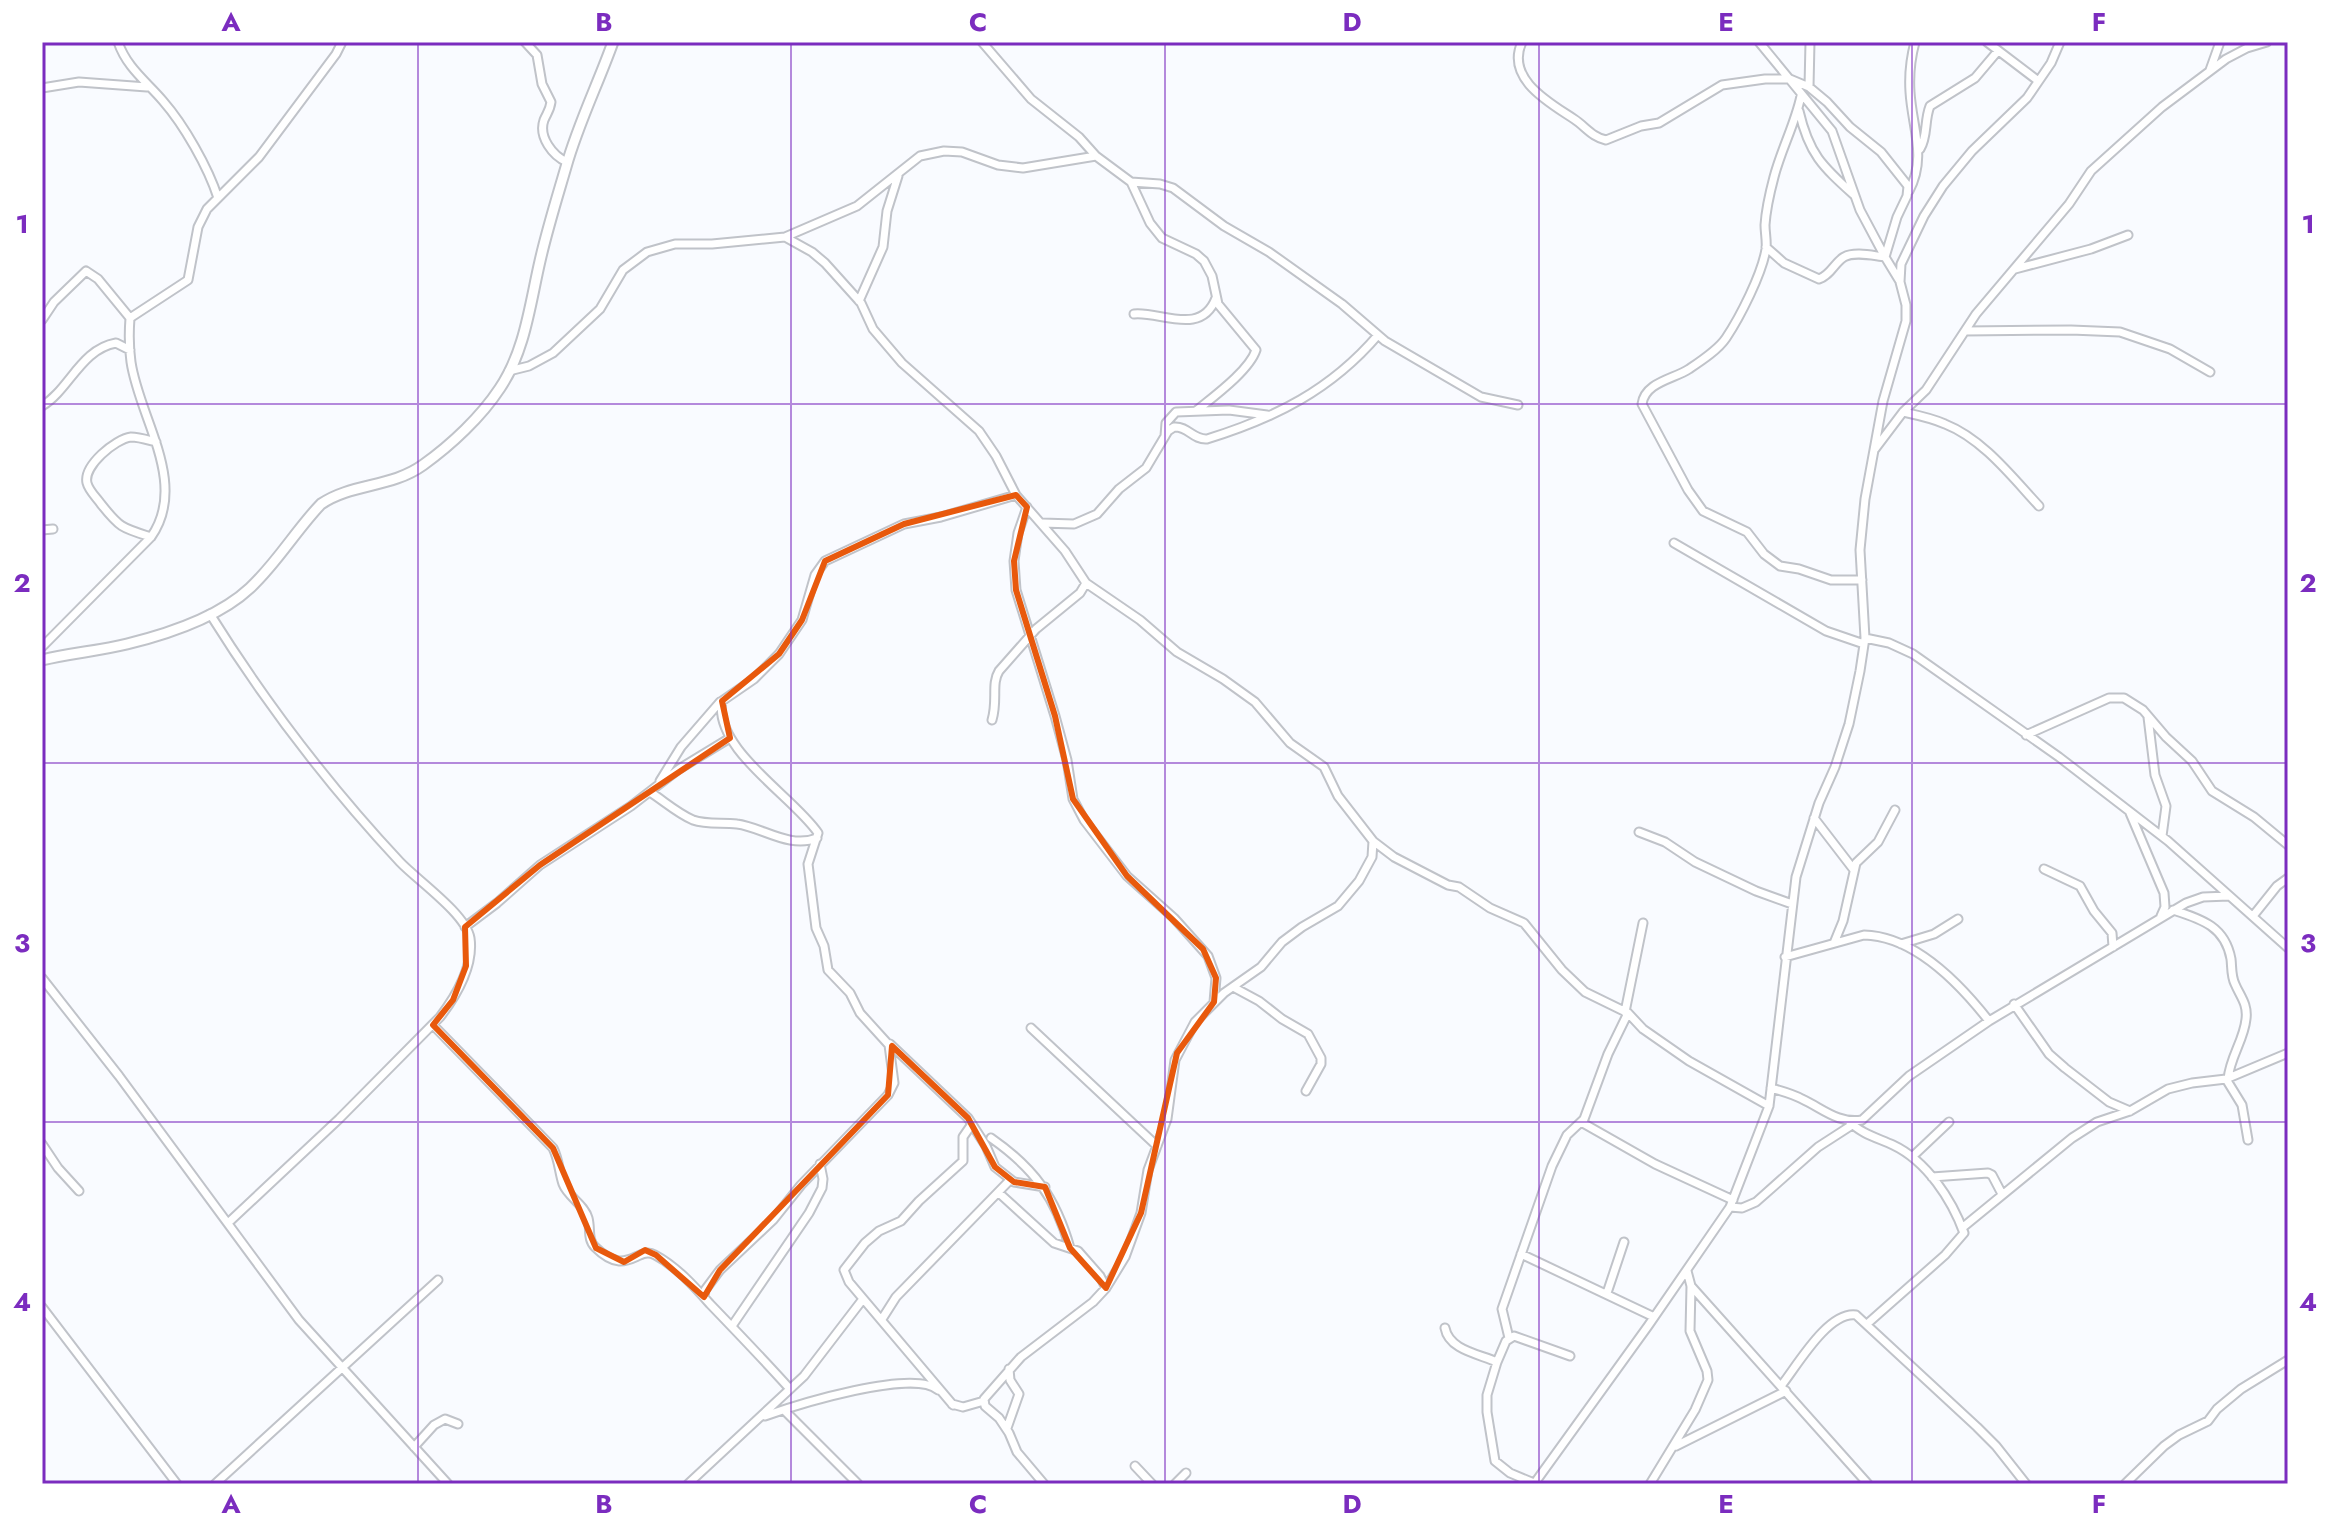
<svg xmlns="http://www.w3.org/2000/svg" width="2330" height="1526" viewBox="0 0 2330 1526" font-family="Jost,sans-serif">
	<style>
		.lines { fill: none; stroke-linecap: round; stroke-linejoin: round }
		.minor-casing { stroke: #c0c3c9; stroke-width: 11 }
		.tertiary-casing { stroke: #c0c3c9; stroke-width: 13 }
		.minor { stroke: #fff; stroke-width: 7 }
		.tertiary { stroke: #fff; stroke-width: 9 }
		.marked { fill: none; stroke: #e8590c; stroke-width: 6; stroke-linejoin: round }
		.grid { fill: none; stroke: #7b2cbf; stroke-width: 2; stroke-opacity: 0.55 }
		.neatline { fill: none; stroke: #7b2cbf; stroke-width: 3 }
		.grid-label { font-size: 26px; text-anchor: middle; font-weight: bold; fill: #7b2cbf }
	</style>
	<rect width="100%" height="100%" fill="#f9fbff"/>
	<g class="lines">
		<g class="minor-casing">
			<path id="minor" d="M118 42C127 68 146 81 163 101 184 125 208 167 218 198
				M525 42 537 55 542 84 551 102C550 110 547 113 544 120 538 137 553 156 567 162
				M982 42 1031 99 1079 137 1096 156
				M1522 42C1505 79 1550 103 1574 119 1586 127 1592 137 1606 140L1641 126 1659 123 1722 85 1765 79H1790L1809 87 1827 102 1850 127 1881 152 1908 186 1907 196 1897 217 1885 257 1899 280
				M1759 42 1832 131 1860 210 1885 257
				M1987 42 2037 80
				M2210 70 2220 42
				M1809 87 1810 42
				M42 88 79 82 147 87
				M1801 96C1795 124 1781 150 1774 177 1770 192 1766 209 1765 225 1765 233 1767 241 1766 249 1762 274 1740 317 1726 338 1718 350 1701 361 1689 369 1674 379 1645 382 1642 404L1688 490 1703 511 1747 532 1764 554 1780 566 1799 569 1831 580H1862
				M1799 111C1809 154 1822 166 1854 195
				M1920 149C1928 136 1924 121 1930 106L1975 78 1997 52
				M1131 182 1150 223 1162 238 1196 254 1204 261 1212 276 1218 304 1256 350C1249 371 1213 397 1196 411
				M1909 191C1927 157 1912 127 1910 92 1909 77 1911 57 1915 42
				M785 237 857 206 920 156 944 151 962 152 998 165 1023 168 1096 156 1131 182 1160 184 1173 188 1224 226 1269 252 1342 304 1385 341 1481 397 1518 405
				M1766 247 1784 263 1819 279C1831 275 1834 263 1844 257 1855 251 1874 256 1885 257
				M2015 269 2091 249 2128 235
				M859 301 883 247 887 211 898 176
				M1134 314C1160 311 1201 337 1216 298
				M42 320 54 302 86 271 98 279 130 318
				M1965 331 2071 330 2120 332 2170 349 2210 372
				M509 371 529 366 553 353 600 309 623 270 647 252 675 244H712L785 237 812 252 825 263 861 303 873 329 902 363 979 431 996 456 1016 495 1065 551 1086 583 1140 620 1177 652 1223 679 1255 702 1290 743 1324 767 1338 796 1373 841 1372 857 1359 881 1338 906 1302 927 1282 942 1261 967 1224 993 1195 1022 1175 1060 1167 1119 1148 1170 1141 1213 1125 1257 1106 1288 1093 1302 1021 1357 984 1399 985 1406 999 1418 1009 1433 1017 1452 1044 1484
				M42 406C69 390 81 349 116 343L130 350
				M1903 412C1917 415 1932 418 1945 424 1983 439 2012 477 2039 506
				M1165 436 1166 423 1176 412 1229 410 1267 415
				M1875 449 1903 412 1926 390 1976 314 2069 204 2091 171 2162 107 2226 59 2247 48 2267 42
				M1027 507 1018 533 1014 561 1016 590 1055 716 1067 760 1073 799 1084 820 1127 876 1174 918 1208 956 1216 978 1214 1002
				M1042 523 1074 524 1097 514 1119 489 1146 468 1168 431 1174 427C1188 426 1193 440 1207 439 1275 418 1331 390 1378 335
				M42 530 53 529
				M151 537C122 528 120 528 101 504 97 498 89 491 87 483 83 466 115 439 131 437 139 437 148 440 156 442
				M1674 543 1826 631 1864 644
				M210 614C265 702 329 786 400 862 417 880 466 914 470 938 474 966 456 996 440 1017L339 1119 228 1223
				M1865 638 1889 643 1913 654 2059 757 2168 841 2288 948
				M42 647 151 537C189 483 139 418 131 362 129 348 129 331 130 318L188 280 198 227 207 209 259 157 336 54 342 42
				M2148 717 2155 775 2166 806 2162 836
				M992 720C998 700 991 684 999 671L1036 629 1080 593 1086 583
				M2026 735 2109 698H2124L2143 710 2166 737 2192 761 2212 791 2254 817 2288 845
				M660 781 681 747 720 702
				M650 792C664 801 677 813 693 820 707 825 723 822 737 824 762 827 789 849 817 838
				M2130 813 2164 893 2165 907 2161 916
				M1814 818 1854 870
				M1639 832 1665 842 1695 862 1756 891 1792 904
				M1373 841 1394 857 1448 885 1459 887 1490 908 1524 923 1562 970 1585 992 1628 1013 1643 1029 1689 1061 1769 1106
				M2044 869 2080 886 2094 911 2112 933 2113 947
				M2173 910C2201 919 2225 926 2231 959 2232 967 2231 976 2235 984 2240 996 2248 1004 2246 1019 2244 1040 2230 1057 2228 1079
				M2253 916 2277 886 2288 878
				M465 927 497 903 540 865 631 806 679 769 730 738
				M1834 943 1843 921 1856 863 1878 842 1895 810
				M1901 944 1934 934 1958 919
				M1785 957 1864 935C1914 936 1960 984 1989 1021
				M42 978 119 1076 299 1320 448 1484
				M1233 987 1259 1001 1282 1019 1308 1034 1321 1058V1064L1306 1091
				M2014 1004 2049 1054 2065 1068 2109 1102 2130 1111
				M1625 1012 1643 923
				M433 1025 553 1148C559 1160 559 1172 563 1184 568 1197 584 1204 588 1218 591 1229 587 1239 595 1247 627 1279 637 1245 655 1255 676 1266 694 1286 710 1304 737 1332 764 1360 790 1389
				M1031 1028 1157 1146
				M890 1044 968 1118 986 1146 995 1167 1014 1182 1045 1187
				M2226 1079 2242 1105 2248 1140
				M1771 1088C1782 1091 1793 1094 1802 1099 1822 1108 1838 1124 1862 1120L1909 1076 1989 1021 2186 903 2203 897 2229 896
				M1849 1121C1861 1134 1878 1138 1893 1145 1927 1161 1952 1200 1964 1233L1945 1255 1867 1324
				M1581 1122 1655 1164 1733 1200
				M991 1138C1034 1168 1056 1198 1070 1248
				M42 1144 58 1168 79 1191
				M1912 1157 1949 1122
				M1932 1177 1988 1173 1992 1175 2002 1194
				M999 1193 1054 1243 1078 1251 1100 1276 1106 1288
				M1730 1207 1742 1208 1756 1202 1818 1147 1852 1125
				M1962 1228 2072 1138 2097 1122 2130 1111 2168 1089 2192 1083 2226 1079 2288 1053
				M1521 1254 1654 1317
				M1691 1286 1868 1484
				M1607 1293 1624 1242
				M704 1297 705 1290 720 1270 773 1220 801 1185 888 1095 894 1083 889 1045 860 1013 850 993 828 970 824 946 816 928 808 864 818 833C794 797 713 749 722 701L754 679 779 654 802 620 815 575 825 561 904 524 941 517 1016 495
				M42 1307 177 1484
				M882 1319 896 1297 1010 1180
				M732 1326 809 1213 822 1188 823 1179 820 1164
				M1445 1328C1449 1350 1479 1354 1497 1362
				M1509 1338 1502 1309 1552 1166 1567 1135 1584 1119 1608 1054 1628 1013
				M1781 1386C1797 1366 1828 1311 1856 1315L1977 1427 1996 1446 2026 1484
				M952 1404 963 1407 984 1401
				M953 1405 849 1282 844 1270 865 1243 879 1231 901 1221 919 1201 963 1161V1137L972 1124
				M784 1410 858 1484
				M765 1416C796 1405 914 1368 938 1390
				M1007 1428 1019 1394 1010 1380 1009 1369
				M1676 1446 1786 1391
				M414 1447 434 1425 445 1419 458 1424
				M1135 1466 1152 1484
				M1534 1483 1510 1473 1495 1461 1487 1412V1395L1497 1362 1506 1341 1514 1336 1570 1356
				M215 1484 438 1280
				M688 1484 804 1376 863 1299
				M1175 1484 1186 1473
				M1534 1484 1648 1326 1730 1207 1769 1106 1796 877 1819 803 1835 767 1849 724 1860 671 1865 638 1860 550 1865 499 1883 401 1906 321V305L1900 282 1901 264 1924 216 1943 186 1972 151 2027 98 2051 63 2060 42
				M1650 1484 1695 1410 1708 1380 1707 1371 1690 1331 1691 1286 1687 1271
				M2125 1484 2164 1446 2179 1435 2208 1421 2217 1409 2241 1389 2288 1360"/>
		</g>
		<g class="tertiary-casing">
			<path id="tertiary" d="M42 660C70 653 99 651 127 644 168 634 219 617 250 588 277 563 296 530 321 504 352 483 391 488 423 465 451 445 481 417 500 388 525 351 530 304 540 261 547 230 557 198 566 167 578 124 598 84 613 42"/>
		</g>
		<use href="#minor" class="minor"/>
		<use href="#tertiary" class="tertiary"/>
	</g>
	<path class="marked" d="M1016 495 1027 507 1014 561 1016 590 1055 716 1073 799 1127 876 1203 949 1216 978 1214 1002 1177 1053 1141 1213 1106 1288 1070 1248 1045 1187 1014 1182 995 1167 968 1118 892 1046 888 1095 720 1270 704 1297 656 1255 645 1250 624 1262 596 1248 553 1148 433 1025 453 1000 466 966 465 927 540 865 730 738 722 701 779 654 802 620 825 561 904 524Z"/>
	<path class="grid" d="M418 42V1484M791 42V1484M1165 42V1484M1539 42V1484M1912 42V1484M42 404H2288M42 763H2288M42 1122H2288"/>
	<rect width="2330" height="1526" fill="none" stroke="#ffffff" stroke-width="88"/>
	<rect x="44" y="44" width="2242" height="1438" class="neatline"/>
	<g class="grid-label">
		<text x="231" y="31">A</text>
		<text x="604" y="31">B</text>
		<text x="978" y="31">C</text>
		<text x="1352" y="31">D</text>
		<text x="1726" y="31">E</text>
		<text x="2099" y="31">F</text>
		<text x="22" y="233">1</text>
		<text x="2308" y="233">1</text>
		<text x="22" y="592">2</text>
		<text x="2308" y="592">2</text>
		<text x="22" y="952">3</text>
		<text x="2308" y="952">3</text>
		<text x="22" y="1311">4</text>
		<text x="2308" y="1311">4</text>
		<text x="231" y="1513">A</text>
		<text x="604" y="1513">B</text>
		<text x="978" y="1513">C</text>
		<text x="1352" y="1513">D</text>
		<text x="1726" y="1513">E</text>
		<text x="2099" y="1513">F</text>
	</g>
</svg>
